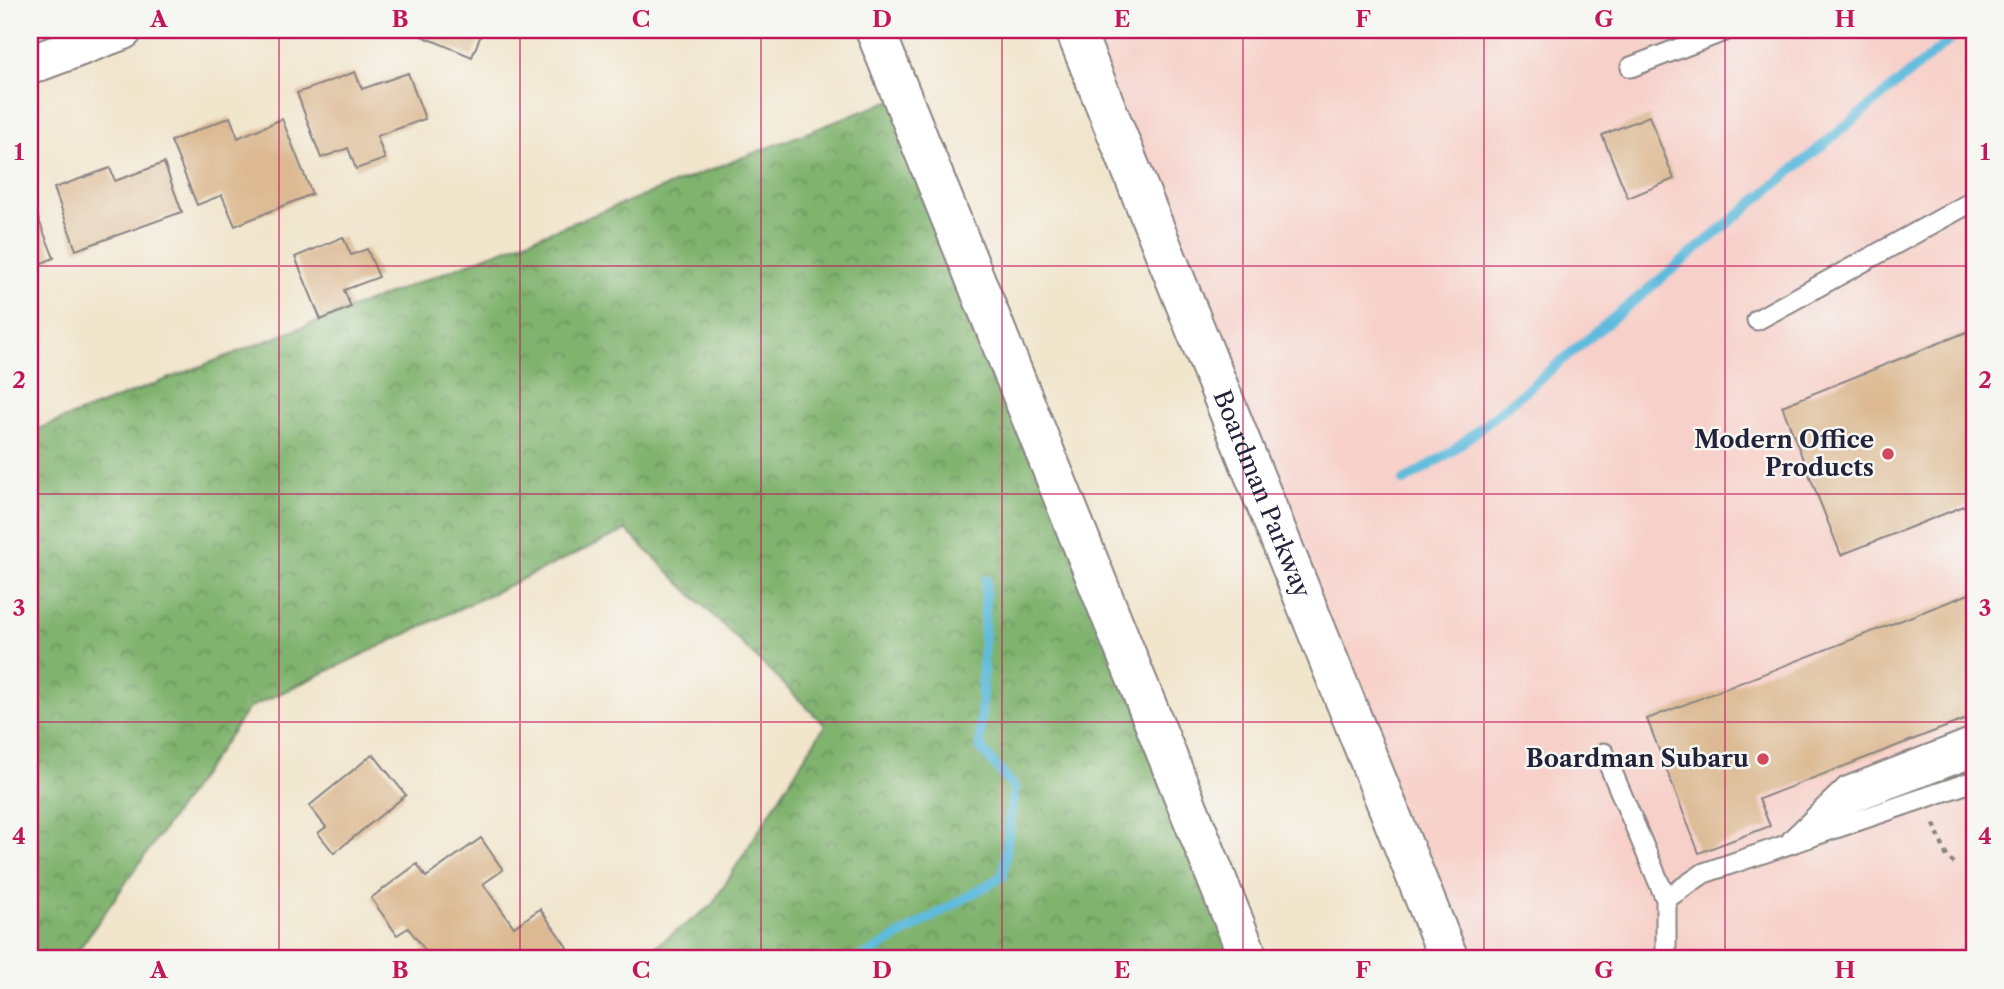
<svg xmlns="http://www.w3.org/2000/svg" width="2004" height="989" viewBox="0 0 2004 989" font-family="'Libre Caslon Text',serif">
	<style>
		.built { fill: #f7d0c9 }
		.forest { fill: url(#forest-crowns); stroke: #516a54; stroke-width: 2 }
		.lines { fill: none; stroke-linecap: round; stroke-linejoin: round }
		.stream { stroke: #5fbbdd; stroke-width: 10 }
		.building { fill: #dcb992 }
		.service-casing { stroke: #8a8484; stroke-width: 23 }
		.minor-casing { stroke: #8a8484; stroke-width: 42 }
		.motorway-casing { stroke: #8a8484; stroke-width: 42 }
		.path { stroke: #8a8484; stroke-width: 4.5; stroke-dasharray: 5 5; stroke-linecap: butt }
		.service { stroke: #fff; stroke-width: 19 }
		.minor { stroke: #fff; stroke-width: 38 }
		.motorway { stroke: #fff; stroke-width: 38 }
		.grid { fill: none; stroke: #c2185b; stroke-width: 2; stroke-opacity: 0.55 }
		.poi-dot { fill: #d1495b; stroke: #f6f6f2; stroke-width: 2.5 }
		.labels { text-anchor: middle; stroke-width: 5; stroke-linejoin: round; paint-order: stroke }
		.poi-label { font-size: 24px; font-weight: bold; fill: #22223b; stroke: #f6f6f2; text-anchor: end }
		.street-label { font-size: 24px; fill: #22223b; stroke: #f6f6f2 }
		.neatline { fill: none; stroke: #c2185b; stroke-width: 2.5 }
		.grid-label { font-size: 23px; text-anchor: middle; font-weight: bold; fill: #c2185b }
	</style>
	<defs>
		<pattern id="forest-crowns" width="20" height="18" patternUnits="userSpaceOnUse" patternTransform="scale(1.75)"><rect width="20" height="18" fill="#80b36e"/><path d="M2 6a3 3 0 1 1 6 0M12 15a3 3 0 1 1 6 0" fill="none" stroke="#68915c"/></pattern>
	</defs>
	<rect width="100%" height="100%" fill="#f6f6f2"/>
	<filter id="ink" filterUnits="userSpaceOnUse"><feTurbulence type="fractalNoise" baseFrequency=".0143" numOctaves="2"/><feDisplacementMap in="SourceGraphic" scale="14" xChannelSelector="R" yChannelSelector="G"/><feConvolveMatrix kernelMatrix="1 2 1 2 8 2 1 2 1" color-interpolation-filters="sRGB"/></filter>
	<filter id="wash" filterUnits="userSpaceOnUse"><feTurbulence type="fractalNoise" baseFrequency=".00686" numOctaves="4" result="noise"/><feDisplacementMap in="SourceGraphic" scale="28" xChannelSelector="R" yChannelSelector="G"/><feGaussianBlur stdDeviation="1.57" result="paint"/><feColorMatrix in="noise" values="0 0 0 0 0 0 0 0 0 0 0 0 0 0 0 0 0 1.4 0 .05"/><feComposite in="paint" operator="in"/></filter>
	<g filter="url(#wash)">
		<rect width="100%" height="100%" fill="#f1e5cc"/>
		<path class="built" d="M1075 30H1974V959H1449Z"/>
		<path class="forest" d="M902 96 1249 959H638L712 905 825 725 626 530 249 708 72 959H30V432Z"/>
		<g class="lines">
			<path class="stream" d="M1404 481 1451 452 1962 30
				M859 959 1003 876 1014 788 980 747 986 580"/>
		</g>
		<g id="blocks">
			<path class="building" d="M421 30H483L472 57 419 35Z
				M355 72 362 89 408 73 425 119 377 136 385 159 356 169 348 148 321 158 297 93Z
				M1649 116 1674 179 1628 198 1602 135Z
				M230 117 238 138 282 119 312 194 235 226 222 195 197 205 171 141Z
				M164 163 182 212 76 250 54 188 110 168 115 181Z
				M30 198 54 258 30 268Z
				M343 237 351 255 367 249 379 277 344 290 351 307 321 320 295 257Z
				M1974 329V502L1841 555 1782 406Z
				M1974 592V716L1759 799 1770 826 1699 853 1647 719Z
				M373 754 406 795 334 853 318 833 326 827 309 806Z
				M481 838 503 870 483 884 514 927 540 909 567 947 550 959H412L425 950 408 928 397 935 371 898 417 864 426 877Z"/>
		</g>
	</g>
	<g filter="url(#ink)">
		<use href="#blocks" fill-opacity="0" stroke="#8a8484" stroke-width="2"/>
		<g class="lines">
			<g class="service-casing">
				<path id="service" d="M1631 67 1727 30
					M1757 320 1968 204 1974 198
					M1604 753 1666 899
					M1822 823 1853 802 1974 757
					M1792 839 1846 787 1974 737
					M1670 959 1666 952V899L1704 873 1974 781"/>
			</g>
			<g class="minor-casing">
				<path id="minor" d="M30 65 123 30"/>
			</g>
			<g class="motorway-casing">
				<g id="motorway">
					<path d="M875 30 1249 959"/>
					<path id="s1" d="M1075 30 1449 959"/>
				</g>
			</g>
			<path class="path" d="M1934 824 1947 857 1954 863"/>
			<use href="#service" class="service"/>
			<use href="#minor" class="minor"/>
			<use href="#motorway" class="motorway"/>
		</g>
	</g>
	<path class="grid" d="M279 30V959M520 30V959M761 30V959M1002 30V959M1243 30V959M1484 30V959M1725 30V959M30 266H1974M30 494H1974M30 722H1974"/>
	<g class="poi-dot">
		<circle cx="1888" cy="454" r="7"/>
		<circle cx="1763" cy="759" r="7"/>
	</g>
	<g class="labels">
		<g class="poi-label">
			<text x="1874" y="448">Modern Office<tspan x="1874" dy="28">Products</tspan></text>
			<text x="1749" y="767">Boardman Subaru</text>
		</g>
		<g class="street-label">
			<text dy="8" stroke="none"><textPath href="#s1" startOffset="500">Boardman Parkway</textPath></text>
		</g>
	</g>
	<rect width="2004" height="989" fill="none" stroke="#f6f6f2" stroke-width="77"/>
	<rect x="38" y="38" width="1928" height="912" class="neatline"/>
	<g class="grid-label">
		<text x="159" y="27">A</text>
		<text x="400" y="27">B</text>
		<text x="641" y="27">C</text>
		<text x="882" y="27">D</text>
		<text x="1122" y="27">E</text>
		<text x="1363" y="27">F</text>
		<text x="1604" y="27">G</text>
		<text x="1845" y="27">H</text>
		<text x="19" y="160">1</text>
		<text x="1985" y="160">1</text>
		<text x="19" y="388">2</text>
		<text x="1985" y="388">2</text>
		<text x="19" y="616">3</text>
		<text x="1985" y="616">3</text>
		<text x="19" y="844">4</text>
		<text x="1985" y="844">4</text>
		<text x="159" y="978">A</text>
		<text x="400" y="978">B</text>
		<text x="641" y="978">C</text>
		<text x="882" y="978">D</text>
		<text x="1122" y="978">E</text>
		<text x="1363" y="978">F</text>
		<text x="1604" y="978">G</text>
		<text x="1845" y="978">H</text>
	</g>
</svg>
